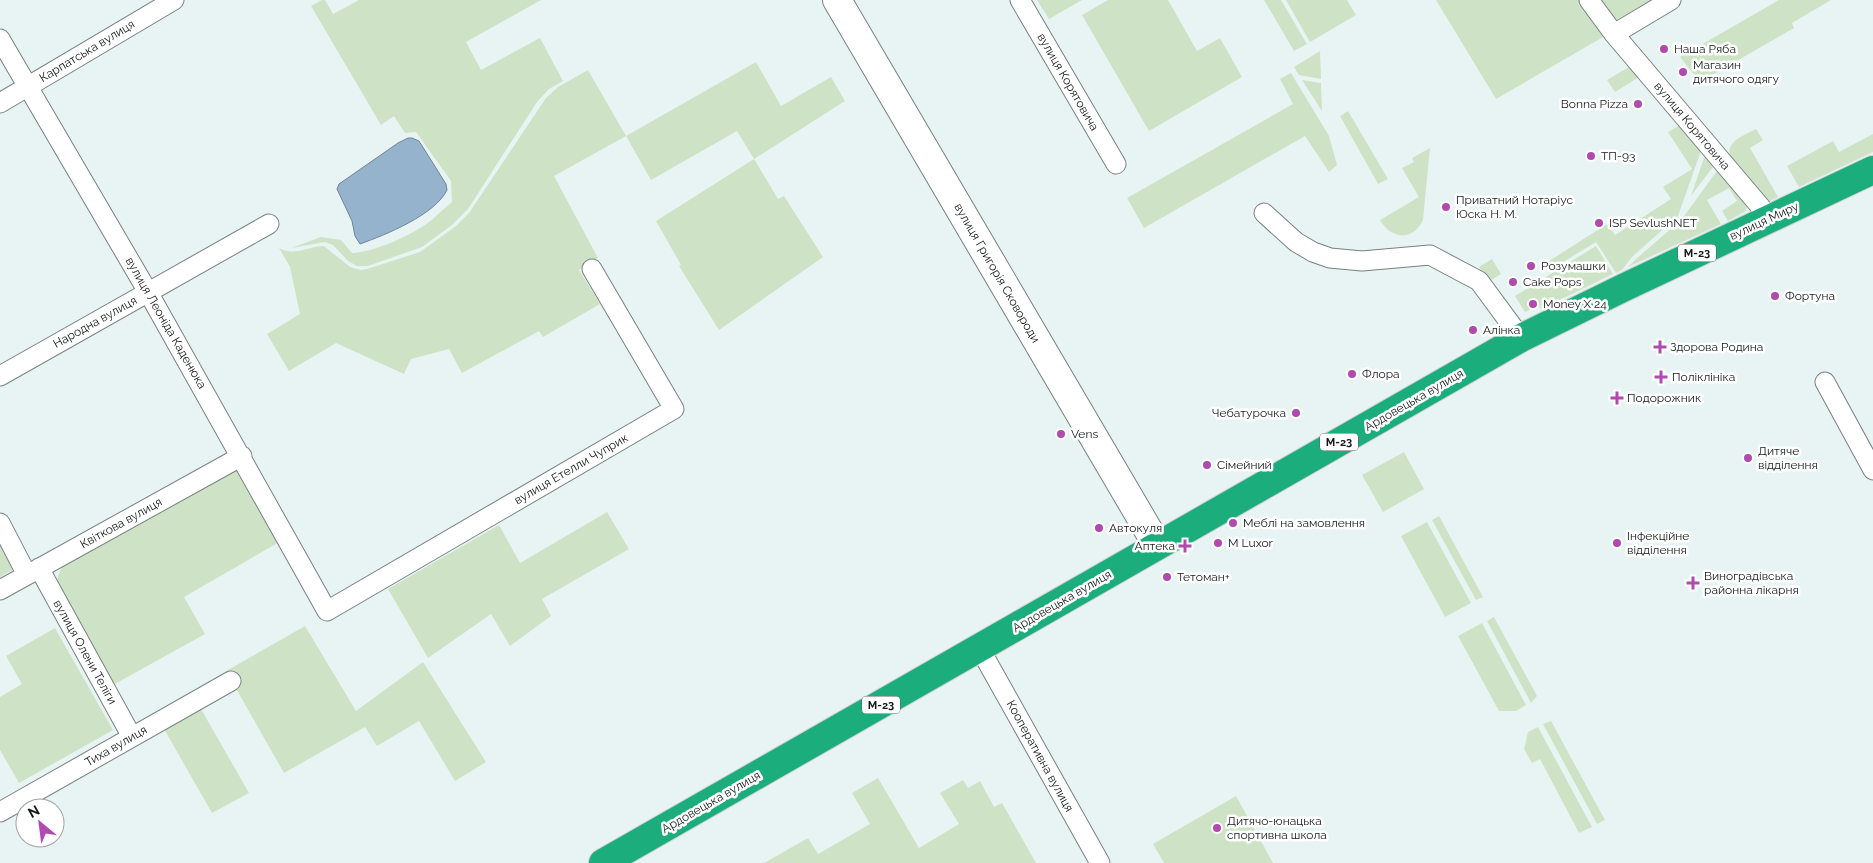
<svg xmlns="http://www.w3.org/2000/svg" width="1873" height="863" viewBox="0 0 1873 863" font-family="Raleway,sans-serif">
	<style>
		.green { fill: #cee3c5 }
		.water { fill: #96b3ce; stroke: #6f8598 }
		.lines { fill: none; stroke-linecap: round; stroke-linejoin: round }
		.street-casing { stroke: #778180; stroke-width: 21 }
		.secondary-casing { stroke: #778180; stroke-width: 30 }
		.highway-casing { stroke: #d0d1d1; stroke-width: 30 }
		.street { stroke: #fff; stroke-width: 19 }
		.secondary { stroke: #fff; stroke-width: 28 }
		.highway { stroke: #1cad7c; stroke-width: 28 }
		.poi-dot { fill: #b04aae; stroke: #fff; stroke-width: 2 }
		.labels { text-anchor: middle; stroke-width: 5; stroke-linejoin: round; paint-order: stroke }
		.shield { fill: #fff; stroke: #5b5f5e; stroke-width: 1 }
		.shield-label { font-size: 11px; font-weight: bold; fill: #151a19 }
		.poi-label { font-size: 12px; fill: #151a19; stroke: #fff; text-anchor: start }
		.street-label { font-size: 12px; fill: #151a19; stroke: #fff }
	</style>
	<rect width="100%" height="100%" fill="#e8f4f3"/>
	<path class="green" d="M322 0H325L333 14 359 0H541L466 42 481 70 540 38 563 81 549 89 537 102 468 209 452 225 422 247 368 266H357L348 261 333 245 325 242 291 248 321 237 341 240 352 253C374 252 407 237 425 225 435 218 443 209 452 202L451 181 416 132 405 133 394 116 381 125 311 6Z
		M1037 0H1082L1049 19Z
		M1108 0H1168L1197 51 1220 38 1242 77 1149 131 1082 15Z
		M1264 0H1281L1307 44 1294 51Z
		M1286 0H1347L1356 15 1310 42Z
		M1436 0H1585L1610 33 1496 99Z
		M1600 0H1651L1614 21Z
		M1779 0H1831L1792 23 1794 28 1700 82 1680 57Z
		M1320 51 1321 79 1299 75 1294 67Z
		M756 62 781 106 831 77 845 101 754 159 778 199 784 196 823 257 719 330 679 266 681 265 656 221 754 159 737 131 651 180 626 136 554 176 598 258 579 270 600 304 543 337 539 331 462 373 449 349 411 359 404 374 336 343 289 371 267 334 300 314 290 267 279 248C294 257 309 246 324 246L350 267 361 270 367 269 420 252 456 226 469 213 546 98 558 87 588 70 626 136Z
		M1632 65 1641 76 1615 92 1607 80Z
		M1291 73 1329 136 1337 165 1329 172 1305 136 1144 228 1127 198 1293 104 1280 79Z
		M1302 80 1321 83 1322 111Z
		M1348 111 1388 179 1378 184 1340 116Z
		M1682 124 1702 148 1678 216 1632 257 1622 270 1616 273 1596 242 1550 270 1546 263 1607 224 1615 235 1671 199 1663 187 1692 169 1668 132Z
		M1756 129 1763 140 1750 148 1778 197 1768 202 1762 200 1730 156C1726 141 1745 135 1756 129Z
		M1873 134V152L1799 187 1787 166 1833 141 1839 152Z
		M1430 148 1423 220C1412 242 1391 239 1380 220L1419 197 1402 168 1414 162 1412 158Z
		M1706 152 1715 164 1691 196Z
		M1719 168 1747 205 1746 211 1728 221 1722 211 1737 201 1729 188 1707 200 1721 224 1628 267 1636 259 1682 219Z
		M1596 246 1613 274 1541 309 1535 298 1527 302 1530 310 1525 312 1515 296Z
		M1492 259 1501 274 1488 282 1479 267Z
		M1404 452 1424 489 1383 512 1362 475Z
		M234 470H240L281 541 184 597 205 634 113 685 58 587C57 577 58 572 65 564Z
		M607 512 629 549 542 599 551 616 510 646 491 614 428 658 388 589 499 525 520 563Z
		M1439 516 1483 597 1476 600 1432 520Z
		M1427 522 1471 603 1445 617 1401 536Z
		M0 545 14 569 0 577Z
		M1494 617 1537 696 1531 703 1487 621Z
		M1482 623 1526 705 1516 711H1499L1458 636Z
		M305 626 356 711 423 662 486 762 455 781 419 721 377 746 365 727 284 773 226 671Z
		M55 628 113 730 19 783 0 750V697L22 684 6 656Z
		M201 709 249 793 212 813 164 729Z
		M1551 721 1605 820 1597 824 1543 724Z
		M1538 727 1592 827 1579 833 1540 759 1532 763 1524 749 1528 732Z
		M878 778 919 848 959 824 940 793 963 780 968 788 980 781 994 807 1002 803 1036 863H764L808 838 818 854 870 824 852 793Z
		M1236 796 1273 863H1164L1153 844Z"/>
	<path class="water" d="M408 138H412L419 141 446 184 447 190C435 215 385 235 360 244L355 236 352 221 337 189 339 184 398 143Z"/>
	<g class="lines">
		<g class="street-casing">
			<path id="street" d="M1020 0 1116 164
				M1589 0 1614 34 1770 218
				M1614 34 1671 0
				M0 39 148 292 327 611 674 409 592 269
				M0 103 174 0
				M1264 213 1296 242 1313 252 1330 258 1362 261 1430 255 1479 281 1521 338
				M0 376 269 224
				M1825 382 1873 470
				M0 523 27 575
				M39 568 132 737
				M0 590 242 456
				M980 649 1100 863
				M0 812 231 681"/>
		</g>
		<g class="secondary-casing">
			<path id="secondary" d="M837 0 1157 545"/>
		</g>
		<g class="highway-casing">
			<path id="highway" d="M603 863 1521 338 1625 287 1873 170"/>
		</g>
		<use href="#street" class="street"/>
		<use href="#secondary" class="secondary"/>
		<use href="#highway" class="highway"/>
	</g>
	<g class="poi-dot">
		<circle cx="1664" cy="49" r="5"/>
		<circle cx="1683" cy="72" r="5"/>
		<circle cx="1638" cy="104" r="5"/>
		<circle cx="1591" cy="156" r="5"/>
		<circle cx="1446" cy="207" r="5"/>
		<circle cx="1599" cy="223" r="5"/>
		<circle cx="1531" cy="266" r="5"/>
		<circle cx="1513" cy="282" r="5"/>
		<circle cx="1775" cy="296" r="5"/>
		<circle cx="1533" cy="304" r="5"/>
		<circle cx="1473" cy="330" r="5"/>
		<path d="M1657.5 339.5h5v5h5v5h-5v5h-5v-5h-5v-5h5z"/>
		<circle cx="1352" cy="374" r="5"/>
		<path d="M1658.5 369.5h5v5h5v5h-5v5h-5v-5h-5v-5h5z"/>
		<path d="M1614.5 390.5h5v5h5v5h-5v5h-5v-5h-5v-5h5z"/>
		<circle cx="1296" cy="413" r="5"/>
		<circle cx="1061" cy="434" r="5"/>
		<circle cx="1748" cy="458" r="5"/>
		<circle cx="1207" cy="465" r="5"/>
		<circle cx="1233" cy="523" r="5"/>
		<circle cx="1099" cy="528" r="5"/>
		<circle cx="1218" cy="543" r="5"/>
		<circle cx="1617" cy="543" r="5"/>
		<path d="M1182.5 538.5h5v5h5v5h-5v5h-5v-5h-5v-5h5z"/>
		<circle cx="1167" cy="577" r="5"/>
		<path d="M1690.5 575.5h5v5h5v5h-5v5h-5v-5h-5v-5h5z"/>
		<circle cx="1217" cy="828" r="5"/>
	</g>
	<g class="labels">
		<g class="shield">
			<rect x="1678" y="244.5" width="38" height="17" rx="4"/>
			<rect x="1320" y="433.5" width="38" height="17" rx="4"/>
			<rect x="862" y="696.5" width="38" height="17" rx="4"/>
		</g>
		<g class="shield-label">
			<text x="1697" y="257">М-23</text>
			<text x="1339" y="446">М-23</text>
			<text x="881" y="709">М-23</text>
		</g>
		<g class="poi-label">
			<text x="1674" y="53">Наша Ряба</text>
			<text x="1693" y="69">Магазин<tspan x="1693" dy="14">дитячого одягу</tspan></text>
			<text x="1628" y="108" text-anchor="end">Bonna Pizza</text>
			<text x="1601" y="160">ТП-93</text>
			<text x="1456" y="204">Приватний Нотаріус<tspan x="1456" dy="14">Юска Н. М.</tspan></text>
			<text x="1609" y="227">ISP SevlushNET</text>
			<text x="1541" y="270">Розумашки</text>
			<text x="1523" y="286">Cake Pops</text>
			<text x="1785" y="300">Фортуна</text>
			<text x="1543" y="308">Money X 24</text>
			<text x="1483" y="334">Алінка</text>
			<text x="1670" y="351">Здорова Родина</text>
			<text x="1362" y="378">Флора</text>
			<text x="1672" y="381">Поліклініка</text>
			<text x="1627" y="402">Подорожник</text>
			<text x="1286" y="417" text-anchor="end">Чебатурочка</text>
			<text x="1071" y="438">Vens</text>
			<text x="1758" y="455">Дитяче<tspan x="1758" dy="14">відділення</tspan></text>
			<text x="1217" y="469">Сімейний</text>
			<text x="1243" y="527">Меблі на замовлення</text>
			<text x="1109" y="532">Автокуля</text>
			<text x="1627" y="540">Інфекційне<tspan x="1627" dy="14">відділення</tspan></text>
			<text x="1228" y="547">M Luxor</text>
			<text x="1175" y="550" text-anchor="end">Аптека</text>
			<text x="1704" y="580">Виноградівська<tspan x="1704" dy="14">районна лікарня</tspan></text>
			<text x="1177" y="581">Тетоман+</text>
			<text x="1227" y="825">Дитячо-юнацька<tspan x="1227" dy="14">спортивна школа</tspan></text>
		</g>
		<g class="street-label">
			<text transform="translate(87 51) rotate(-31)" y="4">Карпатська вулиця</text>
			<text transform="translate(1068 82) rotate(60)" y="4">вулиця Корятовича</text>
			<text transform="translate(1692 126) rotate(50)" y="4">вулиця Корятовича</text>
			<text transform="translate(1764 221) rotate(-25)" y="4">вулиця Миру</text>
			<text transform="translate(997 273) rotate(60)" y="4">вулиця Григорія Сковороди</text>
			<text transform="translate(95 322) rotate(-29)" y="4">Народна вулиця</text>
			<text transform="translate(166 323) rotate(60)" y="4">вулиця Леоніда Каденюка</text>
			<text transform="translate(1414 400) rotate(-30)" y="4">Ардовецька вулиця</text>
			<text transform="translate(571 469) rotate(-30)" y="4">вулиця Етелли Чуприк</text>
			<text transform="translate(121 523) rotate(-29)" y="4">Квіткова вулиця</text>
			<text transform="translate(1062 601) rotate(-30)" y="4">Ардовецька вулиця</text>
			<text transform="translate(85 652) rotate(61)" y="4">вулиця Олени Теліги</text>
			<text transform="translate(116 746) rotate(-30)" y="4">Тиха вулиця</text>
			<text transform="translate(1040 756) rotate(61)" y="4">Кооперативна вулиця</text>
			<text transform="translate(711 802) rotate(-30)" y="4">Ардовецька вулиця</text>
		</g>
	</g>
	<g transform="translate(40 823) rotate(331)"><circle r="24" fill="#ffffff" stroke="#a1a3a3"/>
	<path d="M0-4L9 19L0 12L-9 19Z" fill="#b04aae"/>
	<text y="-8" font-size="14" font-weight="bold" text-anchor="middle" fill="#151a19">N</text>
	</g>
</svg>
